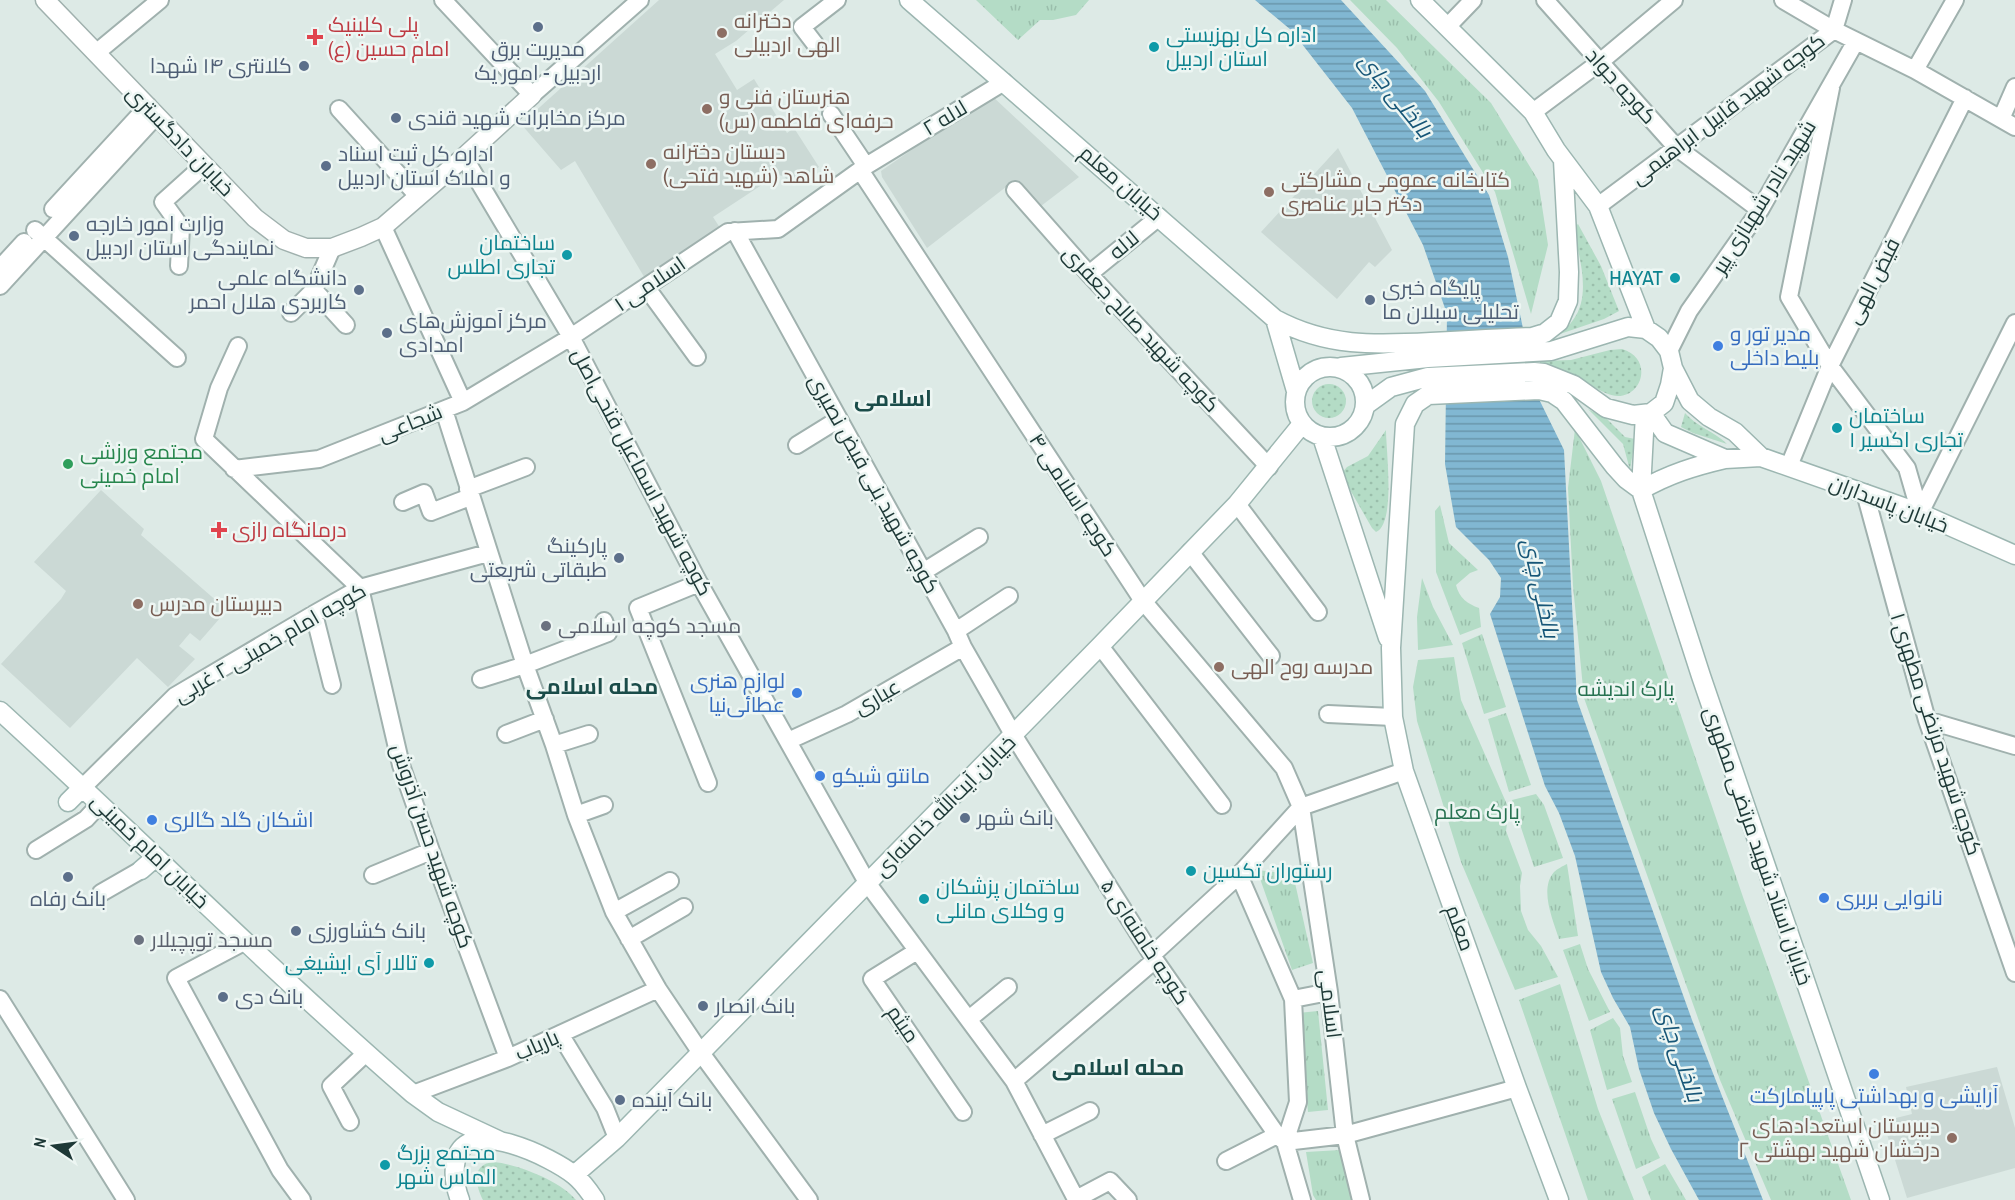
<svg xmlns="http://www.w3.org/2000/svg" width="2015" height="1200" viewBox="0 0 2015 1200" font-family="'Archivo Narrow',Cairo,sans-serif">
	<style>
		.built { fill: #cbd9d5 }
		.grass { fill: url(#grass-dots) }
		.park { fill: url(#park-tufts) }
		.water { fill: url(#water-rules) }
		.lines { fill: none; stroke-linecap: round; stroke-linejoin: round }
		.minor-casing { stroke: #a0b1ae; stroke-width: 20 }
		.tertiary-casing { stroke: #a0b1ae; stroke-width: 21 }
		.secondary-casing { stroke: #9cb6b1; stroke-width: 21 }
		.minor { stroke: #fff; stroke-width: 16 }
		.tertiary { stroke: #fff; stroke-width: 18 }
		.secondary { stroke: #fff; stroke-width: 18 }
		.service-dot { fill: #5c6f8a; stroke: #edf6f3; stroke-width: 2 }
		.education-dot { fill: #8d6e63; stroke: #edf6f3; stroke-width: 2 }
		.health-dot { fill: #e0444e; stroke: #edf6f3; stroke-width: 2 }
		.culture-dot { fill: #0f9aa8; stroke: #edf6f3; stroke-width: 2 }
		.shop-dot { fill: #3f7fe0; stroke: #edf6f3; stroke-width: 2 }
		.leisure-dot { fill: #2e9e5b; stroke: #edf6f3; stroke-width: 2 }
		.worship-dot { fill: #6b7280; stroke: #edf6f3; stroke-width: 2 }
		.labels { text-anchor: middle; stroke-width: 5; stroke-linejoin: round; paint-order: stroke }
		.education-label { font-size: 21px; fill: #785e54; stroke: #edf6f3; text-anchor: start }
		.health-label { font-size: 21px; fill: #be3a42; stroke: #edf6f3; text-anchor: start }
		.culture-label { font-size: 21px; fill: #0d838f; stroke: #edf6f3; text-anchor: start }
		.service-label { font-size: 21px; fill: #4e5e75; stroke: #edf6f3; text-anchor: start }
		.street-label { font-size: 21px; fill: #1e3937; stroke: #edf6f3 }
		.shop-label { font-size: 21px; fill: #366cbe; stroke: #edf6f3; text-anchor: start }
		.leisure-label { font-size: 21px; fill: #27864d; stroke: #edf6f3; text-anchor: start }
		.worship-label { font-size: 21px; fill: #5b616d; stroke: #edf6f3; text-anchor: start }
		.park-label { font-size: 21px; fill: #277251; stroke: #edf6f3 }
		.water-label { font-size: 22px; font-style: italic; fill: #175677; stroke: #edf6f3 }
		.neighbourhood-label { font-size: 22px; font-weight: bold; fill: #1a4c49; stroke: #edf6f3 }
	</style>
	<defs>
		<pattern id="grass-dots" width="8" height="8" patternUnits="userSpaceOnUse" patternTransform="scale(1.5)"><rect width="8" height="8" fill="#b4dcc6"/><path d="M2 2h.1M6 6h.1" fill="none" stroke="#9abeab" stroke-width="1.8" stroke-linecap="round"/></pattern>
		<pattern id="park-tufts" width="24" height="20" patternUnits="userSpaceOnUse" patternTransform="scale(1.5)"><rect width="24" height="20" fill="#b4dcc6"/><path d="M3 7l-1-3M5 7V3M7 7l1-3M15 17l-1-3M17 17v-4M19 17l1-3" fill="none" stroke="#9abeab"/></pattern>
		<pattern id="water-rules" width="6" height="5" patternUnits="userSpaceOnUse" patternTransform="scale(1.5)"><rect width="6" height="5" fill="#81b7d2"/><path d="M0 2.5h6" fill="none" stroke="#6996ab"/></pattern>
	</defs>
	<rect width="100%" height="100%" fill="#ddeae6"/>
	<path class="built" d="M659 0H784L736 41 715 54 737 90 754 79 787 133 794 128 819 167 791 185 784 176 777 175 713 217 724 234 646 280 575 161 561 170 521 124Z
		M991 95 1079 177 1041 206 1015 180 927 248 882 177 881 171Z
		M1338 148 1392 250 1375 267 1369 262 1337 299 1261 232Z
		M101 490 144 529 141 535 227 610 200 641 190 633 179 646 195 659 168 687 137 658 70 728 1 664 61 599 66 591 34 562Z
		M1997 1067 2015 1128V1168L1907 1198 1885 1128 1893 1125 1892 1119 1912 1114 1906 1087Z"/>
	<path class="grass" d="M1578 224 1601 266 1619 311 1604 319 1560 334C1565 329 1570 325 1573 320 1592 295 1579 256 1573 228Z
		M1622 349C1653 358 1643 396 1618 396 1603 396 1588 381 1576 376 1565 370 1551 368 1540 365V361L1571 360 1610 350Z
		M1312 401a17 17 0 1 1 34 0a17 17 0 1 1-34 0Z
		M1588 409 1607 419 1625 437 1635 439 1630 470 1623 444Z
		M1685 413C1697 427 1714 431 1727 444L1693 433 1681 427Z
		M1386 430C1386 450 1396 524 1376 532L1372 528 1341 474 1347 467 1368 456Z
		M494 1162C517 1164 561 1181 576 1200H483C475 1184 471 1164 494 1162Z"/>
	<path class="park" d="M976 0H1089L1076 15 1053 20H1040L1018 40Z
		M1350 0H1386L1491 103 1538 180 1548 245 1531 314 1495 192 1439 102 1397 48Z
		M1575 429 1601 481 1744 900 1851 1200H1771L1720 1080 1584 698 1573 586 1568 488Z
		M1440 505 1449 543 1478 570 1470 573 1456 585C1459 598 1468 604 1479 608L1481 627 1460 635 1436 572 1435 511Z
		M1422 578 1433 607 1453 645 1418 650 1417 617Z
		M1482 634 1506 707 1484 714 1462 643Z
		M1454 657 1461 700 1509 809 1506 831 1522 873 1520 886 1521 911 1528 930 1541 946 1558 977 1515 990 1461 862 1417 721 1413 687 1418 660Z
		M1506 713 1531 785 1509 792 1488 719Z
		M1536 794 1544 805 1563 858 1534 867 1512 800Z
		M1567 864 1578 936 1559 939C1553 920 1539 889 1554 872 1557 869 1563 866 1567 864Z
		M1257 870 1293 874 1313 963 1292 970Z
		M1580 944 1588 969 1610 1012 1589 1021 1563 950Z
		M1560 984 1598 1109 1634 1200H1588L1519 1000Z
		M1318 1011 1328 1110 1308 1112 1298 1013Z
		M1613 1018 1620 1028 1623 1056 1632 1082 1607 1090 1590 1030Z
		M1635 1092 1651 1139 1660 1158 1636 1169 1612 1099Z
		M1340 1150 1352 1200H1316L1313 1195 1306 1152Z
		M1665 1164 1686 1200H1651L1642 1177Z"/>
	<path class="water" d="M1255 0H1341L1425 91 1489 195 1508 257 1537 395 1564 450 1577 700 1692 1020 1763 1200H1699L1671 1149 1654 1113 1639 1069 1630 1027 1613 998 1601 972 1575 856 1559 813 1545 786 1490 614 1500 597 1501 578 1489 560 1456 527 1445 464 1447 314 1423 245 1352 108 1291 30Z"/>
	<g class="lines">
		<g class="minor-casing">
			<path id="minor" d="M443 0 532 95 640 0
				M1545 0 1676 147 1760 210
				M1783 0 1834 30 1915 70 2015 127
				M1448 26 1473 0
				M815 44 802 27 837 0
				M96 53 160 0
				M1915 70 1955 0
				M1831 88 1789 297 1830 366 1907 468 1920 513
				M339 109 418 196
				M1533 112 1600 62 1674 0
				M831 114 866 166
				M2001 119 2015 87
				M464 157 571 337 699 583 868 884 1014 1081 1076 1199 1110 1181 1128 1200
				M860 170 1143 601 1284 768 1301 807 1329 992 1345 1135 1361 1200
				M1015 190 1089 274 1269 467
				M1598 206 1834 30 1843 0
				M53 209 148 106
				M383 227 463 402
				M35 230 177 358
				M735 231 956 631 963 647 1014 736 1155 960 1277 1135 1285 1142
				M332 248 314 290 346 325
				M179 266 181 227 163 202 203 166
				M0 268 24 242
				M1089 274 1159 217
				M0 286 156 116
				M646 287 697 357
				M291 313 314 290
				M238 346 219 388 204 439 360 588 401 765 431 851 508 1058
				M1669 351 1689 311 1760 210 1856 41
				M444 410 525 665 554 745 576 815 614 912 658 989 701 1053 809 1200
				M797 445 839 419
				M1789 466 1830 366 1965 98
				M234 469 319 459 463 402 571 337 728 232 778 229 866 166 1004 82
				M468 489 526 467
				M1865 493 1927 720 2015 973
				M403 502 424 493 431 512 470 497
				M1237 504 1318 612
				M1920 513 2015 323
				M1190 552 1271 656
				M923 572 979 537
				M699 583 638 608 708 783
				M314 614 332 685
				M956 631 1009 596
				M1100 646 1222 805
				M481 679 525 665 608 633 604 621
				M1328 714 1393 717
				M1927 720 2015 746
				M506 734 545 719
				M788 741 847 714 963 647
				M554 745 589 734
				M83 787 175 696 314 614 360 588 488 553
				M576 815 604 805
				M36 850 86 819 100 804
				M373 875 431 851
				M1239 875 1293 999 1298 1102 1285 1142 1302 1200
				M101 893 141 870
				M614 912 670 881
				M629 939 684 907
				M244 942 176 978 280 1170 302 1200
				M917 951 872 979 963 1112
				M1152 955 1239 875 1301 807 1404 771
				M0 999 126 1200
				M1293 999 1329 992
				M969 1019 1008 987
				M560 1034 605 1108 617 1138
				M1014 1081 1155 960
				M413 1094 508 1058 658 989
				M350 1122 331 1086 366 1053
				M1042 1135 1090 1111
				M1285 1142 1345 1135 1517 1088
				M1226 1161 1277 1135"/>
		</g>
		<g class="tertiary-casing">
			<path id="tertiary" d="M45 0 255 218 284 240 306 248H332L361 237 383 227 464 157 532 95"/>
		</g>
		<g class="secondary-casing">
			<path id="secondary" d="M909 0 1275 319 1296 391
				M1420 0 1533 112 1556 150 1598 206 1646 329
				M1275 319C1327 347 1374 345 1431 342 1465 340 1499 338 1532 337L1545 333 1559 322 1568 301 1569 272 1563 160
				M1295 402a35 35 0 1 1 70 0a35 35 0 1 1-70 0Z
				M1341 367 1428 358 1551 351 1628 327 1646 329 1659 338 1669 351 1673 368 1670 385 1664 403 1651 413 1633 415 1606 408 1574 385 1544 373 1534 372 1428 377 1391 387 1366 405
				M1673 368 1690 401 1709 417 1735 432 1761 457
				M1651 413 1665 433 1725 459 1761 457 1920 513 2015 555
				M1645 414 1641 490 1701 676 1880 1200
				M1322 437 1388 638
				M1641 490C1669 474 1695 466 1725 459
				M0 711C139 838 271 971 413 1094L438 1112 500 1141
				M68 802 83 787
				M141 870 156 857
				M574 1175 617 1138 1100 646 1237 504 1302 424
				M460 1200C455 1187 453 1173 456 1159 468 1115 553 1158 574 1175 583 1182 589 1191 595 1200
				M1559 1200 1517 1088 1404 771 1393 717 1391 648 1405 424 1415 404 1428 395 1539 390 1552 393 1564 401 1615 467 1626 479 1641 490"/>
		</g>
		<use href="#minor" class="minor"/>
		<use href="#tertiary" class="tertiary"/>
		<use href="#secondary" class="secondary"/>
	</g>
	<g class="service-dot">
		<circle cx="538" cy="27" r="6"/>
		<circle cx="304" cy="66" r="6"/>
		<circle cx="396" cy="118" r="6"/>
		<circle cx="326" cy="166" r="6"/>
		<circle cx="74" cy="236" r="6"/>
		<circle cx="359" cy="290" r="6"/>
		<circle cx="1370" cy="300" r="6"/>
		<circle cx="387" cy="333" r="6"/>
		<circle cx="619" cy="558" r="6"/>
		<circle cx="965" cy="818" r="6"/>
		<circle cx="68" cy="877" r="6"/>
		<circle cx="296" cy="931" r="6"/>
		<circle cx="223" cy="997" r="6"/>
		<circle cx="703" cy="1006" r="6"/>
		<circle cx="620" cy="1100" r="6"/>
	</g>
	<g class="education-dot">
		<circle cx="722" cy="33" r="6"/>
		<circle cx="707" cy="109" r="6"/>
		<circle cx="651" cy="164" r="6"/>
		<circle cx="1269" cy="192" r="6"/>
		<circle cx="138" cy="604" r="6"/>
		<circle cx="1219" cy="667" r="6"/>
		<circle cx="1952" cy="1138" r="6"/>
	</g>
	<g class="health-dot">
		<path d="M312 28h6v6h6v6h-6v6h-6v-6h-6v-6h6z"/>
		<path d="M216 521h6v6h6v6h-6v6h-6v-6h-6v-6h6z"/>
	</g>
	<g class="culture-dot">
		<circle cx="1154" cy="47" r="6"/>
		<circle cx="567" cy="255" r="6"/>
		<circle cx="1675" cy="278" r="6"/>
		<circle cx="1837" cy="428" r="6"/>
		<circle cx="1191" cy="871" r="6"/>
		<circle cx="924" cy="899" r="6"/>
		<circle cx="429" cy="963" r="6"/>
		<circle cx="385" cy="1165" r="6"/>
	</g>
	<g class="shop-dot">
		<circle cx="1718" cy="346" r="6"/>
		<circle cx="797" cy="693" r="6"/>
		<circle cx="820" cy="776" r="6"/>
		<circle cx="152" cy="820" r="6"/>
		<circle cx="1824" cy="898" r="6"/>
		<circle cx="1874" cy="1074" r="6"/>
	</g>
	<circle class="leisure-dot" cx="68" cy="464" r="6"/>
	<g class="worship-dot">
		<circle cx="546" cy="626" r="6"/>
		<circle cx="139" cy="940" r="6"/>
	</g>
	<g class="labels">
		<g class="education-label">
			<text x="734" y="28">دخترانه<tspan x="734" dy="24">الهی اردبیلی</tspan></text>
			<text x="719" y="104">هنرستان فنی و<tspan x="719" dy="24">حرفه‌ای فاطمه (س)</tspan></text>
			<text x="663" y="159">دبستان دخترانه<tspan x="663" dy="24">شاهد (شهید فتحی)</tspan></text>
			<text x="1281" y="187">کتابخانه عمومی مشارکتی<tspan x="1281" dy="24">دکتر جابر عناصری</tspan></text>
			<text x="150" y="611">دبیرستان مدرس</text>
			<text x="1231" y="674">مدرسه روح الهی</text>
			<text x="1940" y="1133" text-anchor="end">دبیرستان استعدادهای<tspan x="1940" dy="24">درخشان شهید بهشتی ۲</tspan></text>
		</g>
		<g class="health-label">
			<text x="328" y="32">پلی کلینیک<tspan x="328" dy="24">امام حسین (ع)</tspan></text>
			<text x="232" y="537">درمانگاه رازی</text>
		</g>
		<g class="culture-label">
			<text x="1166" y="42">اداره کل بهزیستی<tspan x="1166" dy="24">استان اردبیل</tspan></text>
			<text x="555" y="250" text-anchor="end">ساختمان<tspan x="555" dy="24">تجاری اطلس</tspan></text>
			<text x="1663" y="285" text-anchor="end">HAYAT</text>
			<text x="1849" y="423">ساختمان<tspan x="1849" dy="24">تجاری اکسیر ۱</tspan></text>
			<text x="1203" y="878">رستوران تکسین</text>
			<text x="936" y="894">ساختمان پزشکان<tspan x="936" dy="24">و وکلای مانلی</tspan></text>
			<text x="417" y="970" text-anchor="end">تالار آی ایشیغی</text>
			<text x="397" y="1160">مجتمع بزرگ<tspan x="397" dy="24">الماس شهر</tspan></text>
		</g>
		<g class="service-label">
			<text x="538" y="56" text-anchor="middle">مدیریت برق<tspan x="538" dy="24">اردبیل - امور یک</tspan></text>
			<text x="292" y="73" text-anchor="end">کلانتری ۱۴ شهدا</text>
			<text x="408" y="125">مرکز مخابرات شهید قندی</text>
			<text x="338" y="161">اداره کل ثبت اسناد<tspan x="338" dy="24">و املاک استان اردبیل</tspan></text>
			<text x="86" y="231">وزارت امور خارجه<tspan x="86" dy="24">نمایندگی استان اردبیل</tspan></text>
			<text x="347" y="285" text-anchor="end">دانشگاه علمی<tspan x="347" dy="24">کاربردی هلال احمر</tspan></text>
			<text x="1382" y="295">پایگاه خبری<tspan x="1382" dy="24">تحلیلی سبلان ما</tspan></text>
			<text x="399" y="328">مرکز آموزش‌های<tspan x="399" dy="24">امدادی</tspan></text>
			<text x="607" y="553" text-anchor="end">پارکینگ<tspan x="607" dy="24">طبقاتی شریعتی</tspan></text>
			<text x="977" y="825">بانک شهر</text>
			<text x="68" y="906" text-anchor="middle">بانک رفاه</text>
			<text x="308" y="938">بانک کشاورزی</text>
			<text x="235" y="1004">بانک دی</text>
			<text x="715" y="1013">بانک انصار</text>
			<text x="632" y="1107">بانک آینده</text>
		</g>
		<g class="street-label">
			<text transform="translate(1621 86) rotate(48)" y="7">کوچه جواد</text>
			<text transform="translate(1728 109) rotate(-37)" y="7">کوچه شهید قابیل ابراهیمی</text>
			<text transform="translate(945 118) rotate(-31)" y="7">لاله ۲</text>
			<text transform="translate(180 141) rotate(46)" y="7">خیابان دادگستری</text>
			<text transform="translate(1121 183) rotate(41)" y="7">خیابان معلم</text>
			<text transform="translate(1764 197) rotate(-58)" y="7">شهید نادر شهبازی پیر</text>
			<text transform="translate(1124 245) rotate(-40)" y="7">لاله</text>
			<text transform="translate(1873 281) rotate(-63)" y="7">فیض الهی</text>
			<text transform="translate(650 284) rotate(-34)" y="7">اسلامی ۱</text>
			<text transform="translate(1141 329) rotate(47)" y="7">کوچه شهید صالح جعفری</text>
			<text transform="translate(410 423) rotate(-22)" y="7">شجاعی</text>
			<text transform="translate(642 472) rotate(62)" y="7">کوچه شهید اسماعیل فتحی‌اصل</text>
			<text transform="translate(874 484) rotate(61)" y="7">کوچه شهید بنی فیض نصیری</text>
			<text transform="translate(1073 495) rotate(57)" y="7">کوچه اسلامی ۴</text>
			<text transform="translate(1889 504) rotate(21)" y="7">خیابان پاسداران</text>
			<text transform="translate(270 643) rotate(-30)" y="7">کوچه امام خمینی ۲ غربی</text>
			<text transform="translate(877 697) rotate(-30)" y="7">عیاری</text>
			<text transform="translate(1936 734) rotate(72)" y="7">کوچه شهید مرتضی مطهری ۱</text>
			<text transform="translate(945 806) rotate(-45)" y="7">خیابان آیت‌الله خامنه‌ای</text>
			<text transform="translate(432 846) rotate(71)" y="7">کوچه شهید حسن آذروش</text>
			<text transform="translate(1758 846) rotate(71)" y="7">خیابان استاد شهید مرتضی مطهری</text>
			<text transform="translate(150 851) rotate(44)" y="7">خیابان امام خمینی</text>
			<text transform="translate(1460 928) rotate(70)" y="7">معلم</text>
			<text transform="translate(1145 942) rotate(57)" y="7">کوچه خامنه‌ای ۵</text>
			<text transform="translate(1330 1004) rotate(83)" y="7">اسلامی</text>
			<text transform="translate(903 1024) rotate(56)" y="7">میثم</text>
			<text transform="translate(537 1045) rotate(-24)" y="7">پاریاب</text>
		</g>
		<g class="shop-label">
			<text x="1730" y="341">مدیر تور و<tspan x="1730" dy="24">بلیط داخلى</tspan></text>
			<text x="785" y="688" text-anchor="end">لوازم هنری<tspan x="785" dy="24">عطائی‌نیا</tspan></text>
			<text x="832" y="783">مانتو شیکو</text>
			<text x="164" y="827">اشکان گلد گالری</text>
			<text x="1836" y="905">نانوایی بربری</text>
			<text x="1874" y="1103" text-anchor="middle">آرایشی و بهداشتی پاپیامارکت</text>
		</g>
		<g class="leisure-label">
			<text x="80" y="459">مجتمع ورزشی<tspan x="80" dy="24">امام خمینی</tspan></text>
		</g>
		<g class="worship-label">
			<text x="558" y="633">مسجد کوچه اسلامی</text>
			<text x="151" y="947">مسجد توپچیلار</text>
		</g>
		<g class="park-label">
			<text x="1626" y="696">پارک اندیشه</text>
			<text x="1477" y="819">پارک معلم</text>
		</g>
		<g class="water-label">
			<text transform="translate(1396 95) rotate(51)" y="8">بالخلی چای</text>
			<text transform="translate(1541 588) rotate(77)" y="8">بالخلی چای</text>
			<text transform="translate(1680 1053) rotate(71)" y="8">بالخلی چای</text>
		</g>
		<g class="neighbourhood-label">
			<text x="893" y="406">اسلامی</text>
			<text x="592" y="694">محله اسلامی</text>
			<text x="1118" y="1075">محله اسلامی</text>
		</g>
	</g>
	<g transform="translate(54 1146) rotate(283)" stroke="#edf6f3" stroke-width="4.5" paint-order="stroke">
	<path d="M0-4.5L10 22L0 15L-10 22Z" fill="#1e3937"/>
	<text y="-9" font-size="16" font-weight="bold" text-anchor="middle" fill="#1e3937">N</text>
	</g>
</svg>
